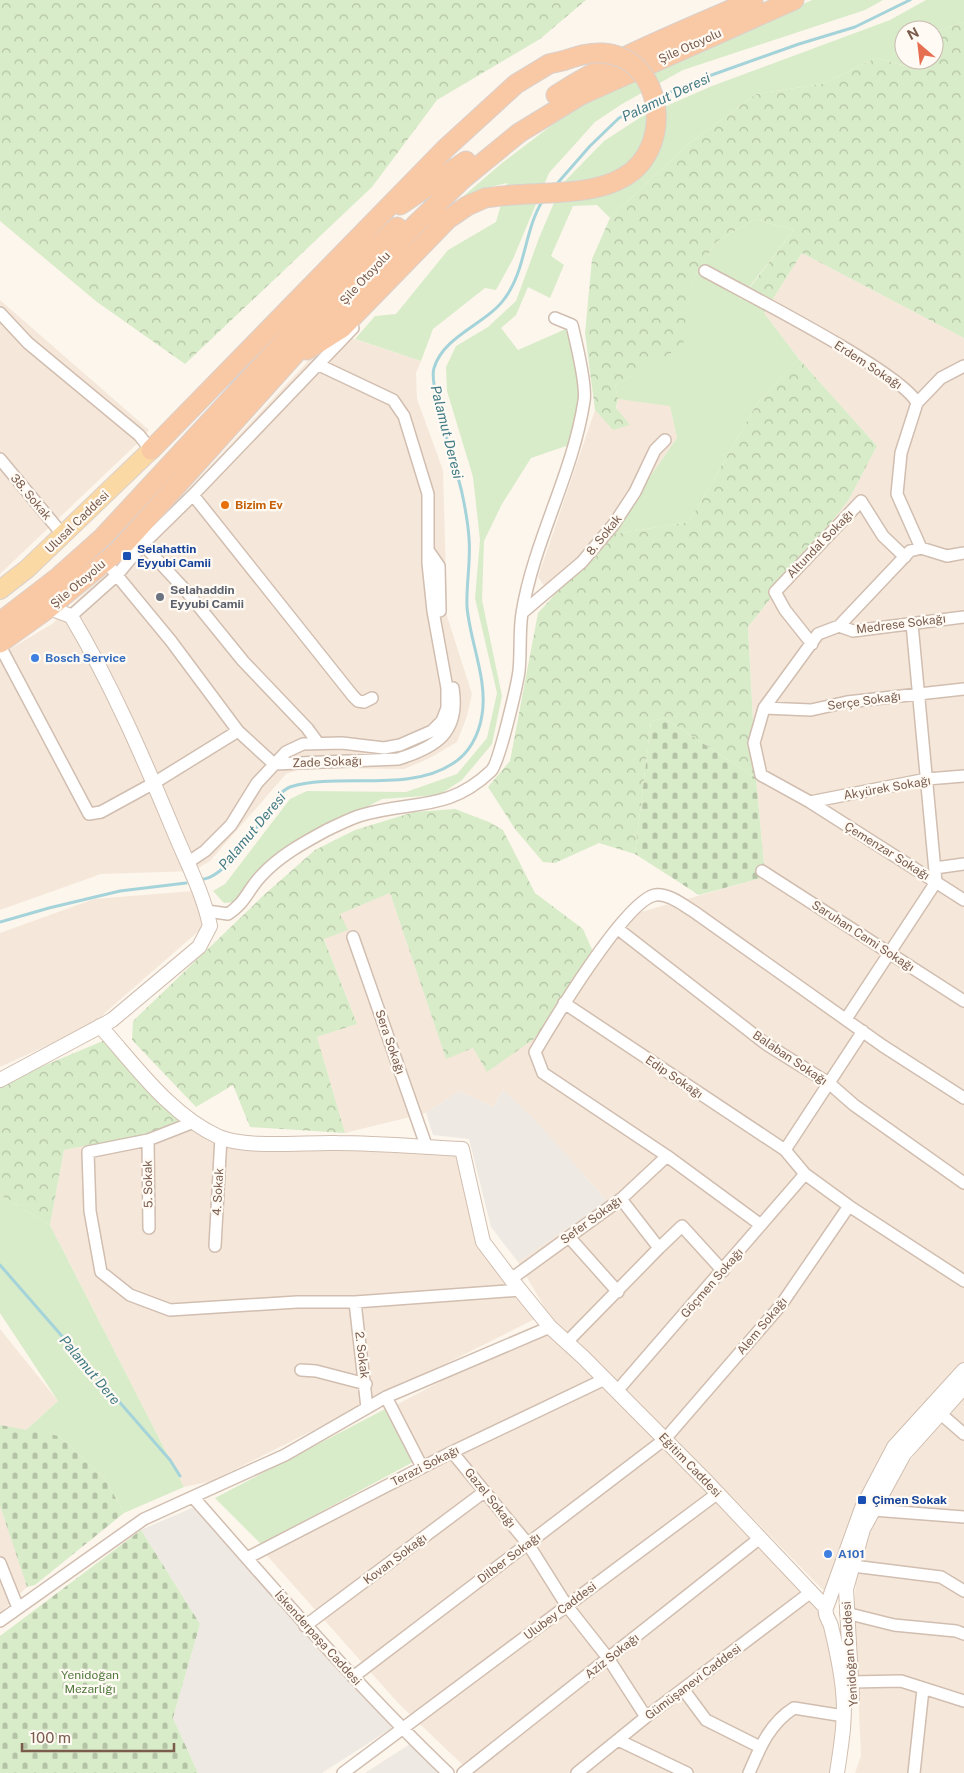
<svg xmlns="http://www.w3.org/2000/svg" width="964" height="1773" viewBox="0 0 964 1773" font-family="'Public Sans',sans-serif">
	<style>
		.residential { fill: #f5e8da }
		.industrial { fill: #efe9e4 }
		.grass { fill: #d8ecc9 }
		.forest { fill: url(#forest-crowns) }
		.cemetery { fill: url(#cemetery-stones) }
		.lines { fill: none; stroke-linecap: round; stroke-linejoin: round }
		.stream { stroke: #a5d3da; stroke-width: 3 }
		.minor-casing { stroke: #d1beb0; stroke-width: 14 }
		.tertiary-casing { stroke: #d1beb0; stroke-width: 16 }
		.primary-casing { stroke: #dad1cd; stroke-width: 20 }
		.trunk-casing { stroke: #dad1cd; stroke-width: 21 }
		.minor { stroke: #fff; stroke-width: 11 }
		.tertiary { stroke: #fff; stroke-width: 14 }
		.primary { stroke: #fbd9a5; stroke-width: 18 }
		.trunk { stroke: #f9c8a4; stroke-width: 19 }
		.trunk-bridge-casing { stroke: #dad1cd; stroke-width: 21; stroke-linecap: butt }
		.trunk-bridge { stroke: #f9c8a4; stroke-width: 19 }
		.food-dot { fill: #e8710a; stroke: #fffaf3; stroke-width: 2 }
		.transit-dot { fill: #1a4fb4; stroke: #fffaf3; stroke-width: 2 }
		.worship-dot { fill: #6b7280; stroke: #fffaf3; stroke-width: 2 }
		.shop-dot { fill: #3f7fe0; stroke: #fffaf3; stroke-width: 2 }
		.labels { text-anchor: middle; stroke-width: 4.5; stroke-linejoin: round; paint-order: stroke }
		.street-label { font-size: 12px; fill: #7a5c4d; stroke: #fffaf3 }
		.food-label { font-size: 12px; font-weight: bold; fill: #c56008; stroke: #fffaf3; text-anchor: start }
		.transit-label { font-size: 12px; font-weight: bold; fill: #164399; stroke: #fffaf3; text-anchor: start }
		.worship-label { font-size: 12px; font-weight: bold; fill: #5b616d; stroke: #fffaf3; text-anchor: start }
		.shop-label { font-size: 12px; font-weight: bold; fill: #366cbe; stroke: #fffaf3; text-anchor: start }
		.park-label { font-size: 12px; fill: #537a41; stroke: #fffaf3 }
		.water-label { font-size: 14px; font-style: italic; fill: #437c86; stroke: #fffaf3 }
	</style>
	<defs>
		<pattern id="forest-crowns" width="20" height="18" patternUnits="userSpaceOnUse" patternTransform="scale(1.25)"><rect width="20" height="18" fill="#d8ecc9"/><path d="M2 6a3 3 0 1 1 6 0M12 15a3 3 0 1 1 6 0" fill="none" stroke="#b4c2a5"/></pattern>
		<pattern id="cemetery-stones" width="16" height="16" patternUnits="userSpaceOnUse" patternTransform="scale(1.25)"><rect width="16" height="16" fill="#d8ecc9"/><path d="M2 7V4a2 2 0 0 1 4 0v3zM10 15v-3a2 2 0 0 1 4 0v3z" fill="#b4c2a5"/></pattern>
	</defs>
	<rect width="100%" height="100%" fill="#fdf6ec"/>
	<path class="residential" d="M802 253 964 338V1365L825 1592 687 1451 554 1324 518 1262 607 1201 536 1121 503 1090 493 1107 459 1091 426 1113 345 1133 317 1037 357 1024 324 938 339 914 390 893 446 1058 473 1048 487 1071 637 913 765 877 756 778 748 627 848 501 877 446 799 359 764 313Z
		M0 300 149 430 142 439 0 574Z
		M339 334 421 361 416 373 417 399 443 470 447 616 472 694 467 716 457 742 428 759 404 769 304 768 286 774 210 861 193 871 101 874 0 910V655L52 624 148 532 329 339Z
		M618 399 670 405 677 438 609 535 553 599 538 577 595 410 614 430Z
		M193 891 209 922 90 1026 0 1067V933L94 899Z
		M184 1127 239 1148 380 1149 460 1154 478 1241 537 1318 212 1481 184 1487 50 1225 64 1150Z
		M544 1327 820 1609 837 1676 836 1749 830 1773H471L398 1703 263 1551 430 1471 396 1405Z
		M0 1329 58 1401 25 1431 0 1425Z
		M964 1399V1773H855L861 1756 854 1604 858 1560 893 1482 947 1413Z
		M0 1506 27 1587 0 1613Z"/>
	<path class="industrial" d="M503 1090 536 1121 607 1201 518 1262 491 1227 469 1139 433 1135 426 1113 459 1091 493 1107Z
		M194 1507 392 1728 322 1773H198L173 1718 200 1624 141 1530Z
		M410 1744 441 1773H365Z"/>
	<path class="grass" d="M812 0H883L865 10 683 70 622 104 595 122 549 173 513 259 496 290 485 288 433 329 421 361 355 339 375 316 396 314 448 250 496 222 507 183 481 189 452 206 502 163 569 112 651 71Z
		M926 0H964V22L934 32V30H904V60H914L910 67 876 58 822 84 756 94 687 145 610 218 597 205 573 206 551 256 564 265 550 298 528 287 516 315 501 328 518 350 568 328 582 397 569 445 531 458 502 504 484 541 482 600 502 696 492 744 462 780 439 795 382 799 279 853 235 902 224 903 213 891 225 884 290 799 307 791 406 792 457 774 487 738 497 693 475 598 480 540 473 477 447 391 446 367 456 346 488 327 516 301 539 238 562 184 604 141 641 117 712 86 890 20Z
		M755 219 794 230 740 299 764 313 799 359 758 402 689 522 609 535 677 438 670 406 618 399 615 385 682 346 690 284 716 242Z
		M0 1195 50 1225 184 1487 124 1513 105 1479 59 1436 25 1431 58 1401 0 1313Z
		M389 1407 415 1461 261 1544 215 1498Z"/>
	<path class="forest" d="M0 0H586L540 39 437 100 372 187 185 364 97 302 0 221Z
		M964 22V338L802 253 764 313 740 300 794 230 755 219 716 242 690 284 683 346 615 385 618 399 616 408 630 425 613 430 595 410 585 333 592 259 610 218 687 145 756 94 822 84 876 58 909 67 914 60H934V32Z
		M799 359 877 446 848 501 748 627 756 778 664 718 651 721 635 854 599 843 555 863 543 862 515 829 488 787 510 761 538 613 609 535 689 522 758 402Z
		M455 809 489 822 503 830 535 893 583 929 597 961 534 1039 487 1072 473 1048 446 1059 390 893 340 914 348 930 324 939 357 1024 317 1037 345 1133 250 1127 233 1085 196 1107 132 1040 133 1021 265 894 315 850 355 830 414 812Z
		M110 1038 125 1046 184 1127 64 1150 50 1225 0 1195V1084Z"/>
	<path class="cemetery" d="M664 718 756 778 765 877 699 895 635 854 651 721Z
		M0 1425 59 1436 105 1479 124 1513 35 1585 27 1587 0 1506Z
		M141 1530 200 1624 173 1718 198 1773H0V1636Z"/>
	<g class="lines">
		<path class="stream" d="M660 97 692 82 799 44 855 27 910 0
			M555 186 590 146 619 118 648 103
			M204 879C224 876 252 835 263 818 270 808 278 792 290 787 338 772 408 793 452 764 469 754 479 735 482 715 488 680 470 642 467 607 466 584 471 561 469 538 468 523 465 507 462 493 457 469 428 386 434 368 444 335 487 324 505 298 526 270 524 230 543 200
			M0 922 49 908 120 891 186 883
			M0 1265 170 1460 180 1476"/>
		<g class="minor-casing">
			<path id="minor" d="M705 271C743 292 903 373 917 403L901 453 897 494 921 548
				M0 313 28 343 139 435 151 450
				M917 403 941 378 964 366
				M0 459 63 535
				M193 495 353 696 358 701 364 702 372 698
				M138 539 187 592 243 661 307 728 318 743
				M428 550 439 566 440 611
				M964 553 947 556 921 548 910 551 839 626 818 634 764 708 754 743 761 775 810 802 964 900
				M105 561 171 641 238 731 274 764 398 759C437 747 460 732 453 688
				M522 613 582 562 614 524 635 492 655 450 665 440
				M71 616 117 575 143 544 193 495 353 328
				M839 626 853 631 964 617
				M812 644 785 610 775 592 861 501 883 536 905 557
				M0 646 89 814 101 812 154 783 238 731
				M764 708 811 710 847 702 964 689
				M810 802 927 779 964 776
				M187 863 205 851 231 825 257 783 286 752 303 744 342 743 384 748 400 745 432 731 442 721 447 708V688L433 611 428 563V494L404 416 393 400 319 365
				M935 868 964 864
				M762 871 964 1001
				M207 911 228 914C246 902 247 891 261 876 279 856 303 843 327 830 338 825 351 818 362 815 413 800 448 812 491 771 499 764 517 685 519 671 521 652 519 632 522 613 534 540 573 474 584 401 587 385 576 342 572 325L555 318
				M618 929 766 1044 830 1084 854 1105 964 1183
				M353 937 427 1148
				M564 1003 785 1150
				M846 1019 936 882 912 624
				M863 1031 785 1150 805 1174 849 1206 964 1281
				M194 1122 148 1140 88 1152 90 1211 101 1272 130 1295 170 1310 297 1302H355L520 1290
				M148 1140 149 1228
				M761 1225 667 1156 543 1073 535 1052C552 1023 625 901 655 895 668 893 683 905 693 911L883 1046 964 1098
				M569 1237 618 1292
				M215 1246 221 1137
				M659 1248 682 1226 723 1271
				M511 1279 621 1199 667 1156
				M355 1302 367 1408
				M567 1342 659 1248 621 1199
				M301 1370 316 1371 366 1384
				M617 1391 805 1174
				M386 1397 422 1467
				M934 1408 964 1434
				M452 1452 528 1544 567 1606 608 1658 646 1717
				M193 1497C276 1591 357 1686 448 1773
				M873 1510 964 1517
				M247 1558 452 1452 605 1379
				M0 1563 18 1608
				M853 1566 941 1577 964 1591
				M846 1613 894 1625 956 1631 964 1634
				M0 1621 144 1519 285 1455 386 1397 550 1327
				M305 1626 484 1492
				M353 1677 665 1439 781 1305 849 1206
				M851 1682 901 1681 964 1701
				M683 1689 706 1720 760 1747
				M618 1740 687 1773
				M343 1773 718 1493
				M463 1773 760 1538
				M577 1773 646 1717 811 1592
				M749 1773C760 1747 770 1723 794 1708L844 1716
				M914 1773 923 1689"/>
		</g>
		<g class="tertiary-casing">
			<path id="tertiary" d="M100 1026C135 1065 170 1115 219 1137 248 1149 305 1142 337 1143 379 1143 421 1147 462 1149L483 1242 511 1279 550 1327 583 1357 707 1482 826 1608
				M0 1080 112 1020 199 947 210 926C203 892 186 861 173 829 143 757 111 683 71 616L49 608
				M852 1698 846 1589 863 1529 904 1454 964 1387
				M837 1773C841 1746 846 1719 843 1691 841 1669 836 1647 831 1626 829 1619 824 1616 826 1608L862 1508 894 1447 964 1370"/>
		</g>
		<g class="primary-casing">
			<path id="primary" d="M0 590 27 569 151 450"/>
		</g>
		<g class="trunk-casing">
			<path id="trunk" d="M556 95C617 56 687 29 753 0
				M400 205 466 161
				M307 350 342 328 448 219 467 206 485 198
				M151 450 445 149 516 84 549 64 562 61
				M0 622 57 578 103 537 341 280 397 227
				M0 643 49 608 118 551 341 303 416 224 464 178 519 133 581 95 794 0"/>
		</g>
		<use href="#minor" class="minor"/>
		<use href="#tertiary" class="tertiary"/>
		<use href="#primary" class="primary"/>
		<use href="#trunk" class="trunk"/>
		<g class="trunk-bridge-casing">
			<path id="trunk-bridge" d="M485 198C529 190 587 199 624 177 674 149 665 58 603 53 588 52 575 57 562 61"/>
		</g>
		<use href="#trunk-bridge" class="trunk-bridge"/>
	</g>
	<circle class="food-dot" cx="225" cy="505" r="5"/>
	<g class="transit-dot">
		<rect x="122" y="551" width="10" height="10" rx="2.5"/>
		<rect x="857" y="1495" width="10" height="10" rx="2.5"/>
	</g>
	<circle class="worship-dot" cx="160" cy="597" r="5"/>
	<g class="shop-dot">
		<circle cx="35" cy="658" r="5"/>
		<circle cx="828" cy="1554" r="5"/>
	</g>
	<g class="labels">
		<g class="street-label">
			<text transform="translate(690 46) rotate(-24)" y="4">Şile Otoyolu</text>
			<text transform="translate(365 278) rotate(-47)" y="4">Şile Otoyolu</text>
			<text transform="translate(868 365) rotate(33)" y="4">Erdem Sokağı</text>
			<text transform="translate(31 497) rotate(50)" y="4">38. Sokak</text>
			<text transform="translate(77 522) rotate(-44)" y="4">Ulusal Caddesi</text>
			<text transform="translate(604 535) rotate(-51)" y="4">8. Sokak</text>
			<text transform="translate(820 544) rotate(-46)" y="4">Altundal Sokağı</text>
			<text transform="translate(78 584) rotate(-40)" y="4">Şile Otoyolu</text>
			<text transform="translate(901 624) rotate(-7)" y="4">Medrese Sokağı</text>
			<text transform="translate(864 701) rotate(-8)" y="4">Serçe Sokağı</text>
			<text transform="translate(327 762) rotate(-2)" y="4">Zade Sokağı</text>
			<text transform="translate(887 788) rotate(-10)" y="4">Akyürek Sokağı</text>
			<text transform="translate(887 851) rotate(32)" y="4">Çemenzar Sokağı</text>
			<text transform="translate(863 936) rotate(33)" y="4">Saruhan Cami Sokağı</text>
			<text transform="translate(390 1042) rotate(71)" y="4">Sera Sokağı</text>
			<text transform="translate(790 1058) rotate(34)" y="4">Balaban Sokağı</text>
			<text transform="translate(674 1077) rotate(34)" y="4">Edip Sokağı</text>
			<text transform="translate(148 1184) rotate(-91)" y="4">5. Sokak</text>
			<text transform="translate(218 1192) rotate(-87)" y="4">4. Sokak</text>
			<text transform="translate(591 1220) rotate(-36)" y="4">Sefer Sokağı</text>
			<text transform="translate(712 1283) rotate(-49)" y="4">Göçmen Sokağı</text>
			<text transform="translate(762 1326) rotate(-50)" y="4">Alem Sokağı</text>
			<text transform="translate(362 1355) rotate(83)" y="4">2. Sokak</text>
			<text transform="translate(690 1465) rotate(46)" y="4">Eğitim Caddesi</text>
			<text transform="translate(425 1466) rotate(-27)" y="4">Terazi Sokağı</text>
			<text transform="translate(490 1498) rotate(51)" y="4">Gazel Sokağı</text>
			<text transform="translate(509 1558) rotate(-37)" y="4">Dilber Sokağı</text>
			<text transform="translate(395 1559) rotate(-37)" y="4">Kovan Sokağı</text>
			<text transform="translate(560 1611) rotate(-37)" y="4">Ulubey Caddesi</text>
			<text transform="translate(318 1638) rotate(48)" y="4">İskenderpaşa Caddesi</text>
			<text transform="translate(850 1654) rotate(-94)" y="4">Yenidoğan Caddesi</text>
			<text transform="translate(612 1656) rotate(-38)" y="4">Aziz Sokağı</text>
			<text transform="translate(693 1682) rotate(-37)" y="4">Gümüşanevi Caddesi</text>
		</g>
		<g class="food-label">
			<text x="235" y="509">Bizim Ev</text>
		</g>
		<g class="transit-label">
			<text x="137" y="553">Selahattin<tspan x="137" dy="14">Eyyubi Camii</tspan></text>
			<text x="872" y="1504">Çimen Sokak</text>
		</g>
		<g class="worship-label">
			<text x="170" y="594">Selahaddin<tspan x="170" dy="14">Eyyubi Camii</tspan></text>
		</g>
		<g class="shop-label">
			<text x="45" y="662">Bosch Service</text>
			<text x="838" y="1558">A101</text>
		</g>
		<g class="park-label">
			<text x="90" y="1679">Yenidoğan<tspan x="90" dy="14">Mezarlığı</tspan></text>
		</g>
		<g class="water-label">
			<text transform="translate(666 97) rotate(-25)" y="5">Palamut Deresi</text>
			<text transform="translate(447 432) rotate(76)" y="5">Palamut Deresi</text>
			<text transform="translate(252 831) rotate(-50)" y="5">Palamut Deresi</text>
			<text transform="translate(90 1370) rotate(50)" y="5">Palamut Dere</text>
		</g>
	</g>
	<g transform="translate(919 45) rotate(332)"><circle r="24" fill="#fffaf3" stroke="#cabbb1"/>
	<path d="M0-4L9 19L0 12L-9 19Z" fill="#e76f51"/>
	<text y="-8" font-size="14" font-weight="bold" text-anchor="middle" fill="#7a5c4d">N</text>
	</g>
	<path d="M22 1743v8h152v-8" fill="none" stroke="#7a5c4d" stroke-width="2.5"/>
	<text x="30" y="1743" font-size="15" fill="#7a5c4d" stroke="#fffaf3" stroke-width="4" paint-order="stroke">100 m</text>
</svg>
